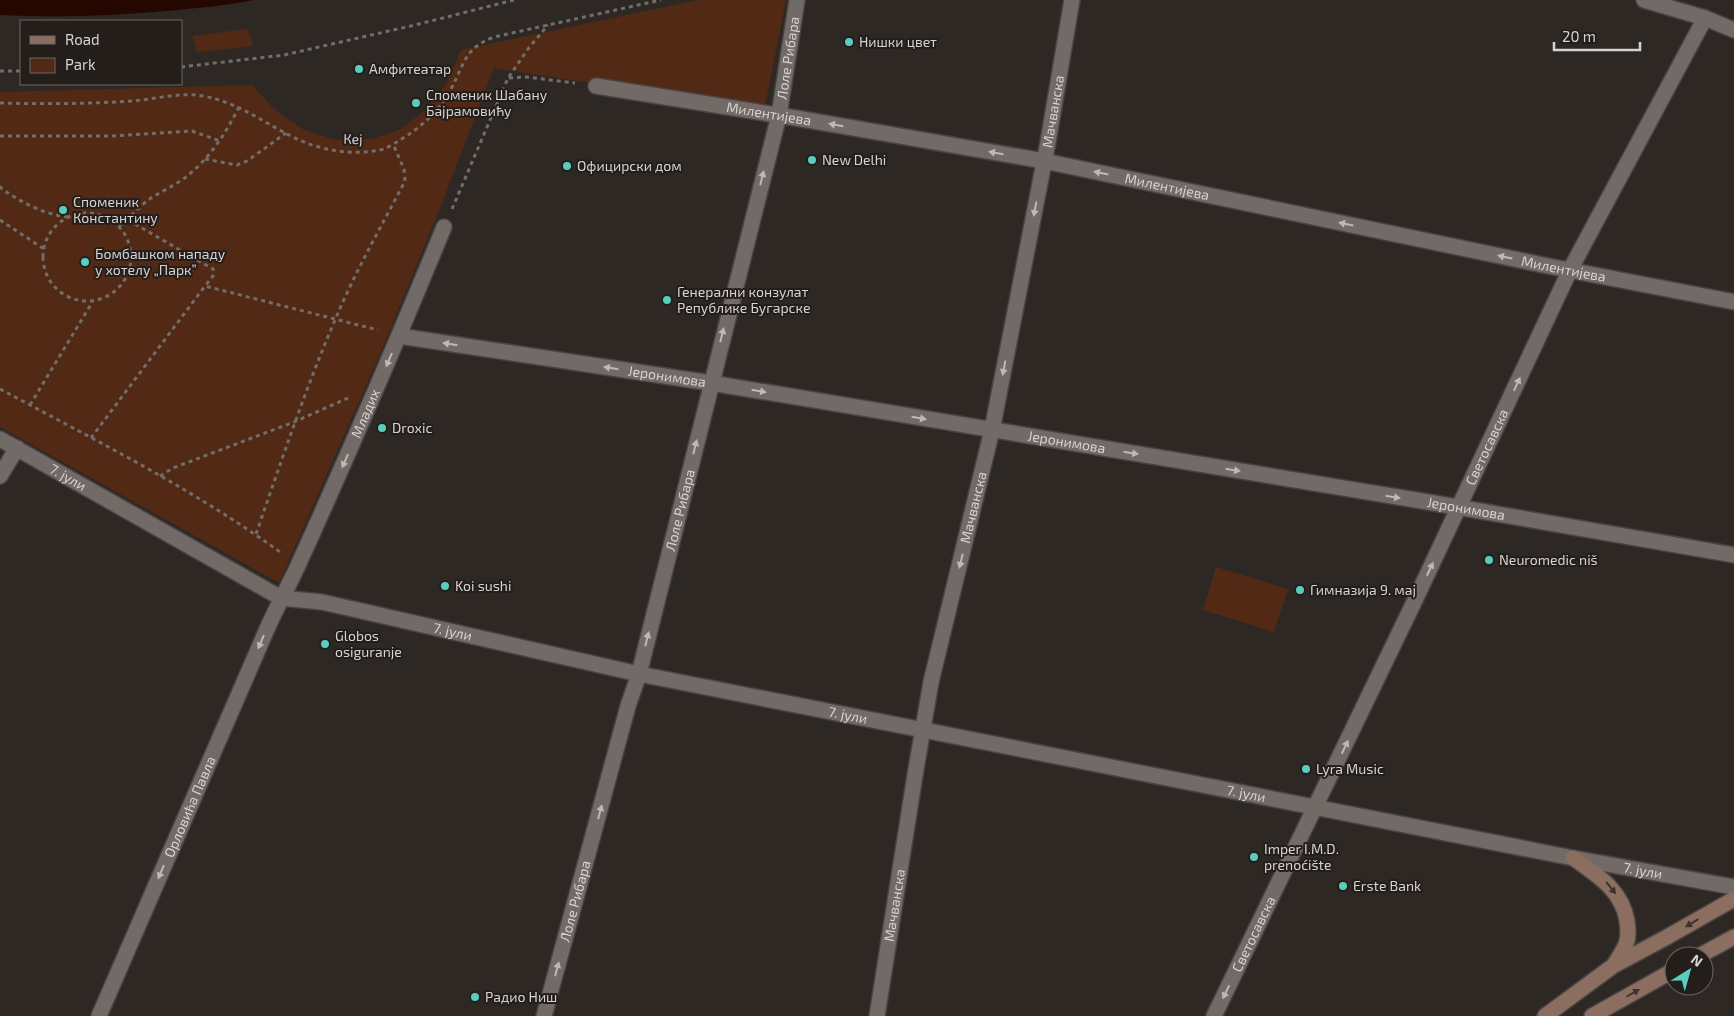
<svg xmlns="http://www.w3.org/2000/svg" width="1734" height="1016" viewBox="0 0 1734 1016" font-family="'Exo 2',sans-serif">
	<style>
		.green { fill: #512915 }
		.water { fill: #240800 }
		.lines { fill: none; stroke-linecap: round; stroke-linejoin: round }
		.street-casing { stroke: #484341; stroke-width: 18 }
		.secondary-casing { stroke: #484341; stroke-width: 18 }
		.path { stroke: #726d6b; stroke-width: 3; stroke-dasharray: 4 4; stroke-linecap: butt }
		.street { stroke: #716a66; stroke-width: 15 }
		.secondary { stroke: #8b6e60; stroke-width: 15 }
		.oneway { fill: #beb9b6 }
		.oneway2 { fill: #3e322c }
		.poi-dot { fill: #59cebe; stroke: #241e1b; stroke-width: 2 }
		.labels { text-anchor: middle; stroke-width: 4; stroke-linejoin: round; paint-order: stroke }
		.poi-label { font-size: 14px; fill: #d7d3d1; stroke: #241e1b; text-anchor: start }
		.street-label { font-size: 14px; fill: #d7d3d1; stroke: #241e1b }
	</style>
	<rect width="100%" height="100%" fill="#2e2825"/>
	<path class="green" d="M698 0H786L764 110 494 68 437 216 379 356 279 583 0 427V92L252 85 275 110 304 130 336 140 372 139 401 129 427 109 447 82 461 50Z
		M247 29 253 46 197 52 192 36Z
		M1216 567 1288 589 1274 632 1203 610Z"/>
	<path class="water" d="M0 0H254C225 6 197 8 167 11 112 16 56 18 0 15Z"/>
	<g class="lines">
		<g class="street-casing">
			<g id="street">
				<path d="M1644 0 1705 18 1734 30"/>
				<path id="s1" d="M596 86 796 118 1044 161 1543 265 1734 302"/>
				<path id="s2" d="M399 336 711 383 1428 502 1734 555"/>
				<path id="s3" d="M0 439 281 598 322 602 639 674 1573 858 1734 887"/>
				<path d="M0 476 17 448"/>
				<path id="s4" d="M99 1016 267 629C277 606 290 584 300 561 350 451 398 339 444 227"/>
				<path id="s5" d="M544 1016 628 706 639 674 779 115 797 0"/>
				<path id="s6" d="M877 1016 915 775 931 682 992 430 1048 142 1072 0"/>
				<path id="s7" d="M1214 1016 1417 596 1570 270 1705 18"/>
			</g>
		</g>
		<g class="secondary-casing">
			<path id="secondary" d="M1573 858C1597 875 1622 890 1627 921 1628 929 1629 937 1626 944 1623 952 1618 958 1614 965
				M1699 956 1734 937
				M1545 1016 1613 966 1667 937 1734 899
				M1592 1016 1674 970"/>
		</g>
		<path class="path" d="M181 67 284 55 415 25 514 0
			M0 71H21
			M509 78 526 77 575 83
			M0 103C44 104 88 104 132 101 156 99 180 92 203 96 236 102 260 120 289 135 317 150 352 157 384 149 389 147 395 143 400 140 422 127 440 110 452 87 465 62 465 48 494 37L661 0
			M0 136H111L192 131 220 141
			M205 159 237 165 247 161 286 133
			M0 186 2 189C21 202 45 215 68 217
			M452 209 508 78 528 49 548 25
			M43 257a44 44 0 1 1 88 0a44 44 0 1 1-88 0Z
			M0 220 44 249
			M128 220 213 269 214 271 213 276 205 286
			M119 226C130 218 138 208 148 200 159 193 171 187 182 180 208 161 225 135 239 107
			M0 389C95 440 193 489 280 552
			M30 405 93 301
			M91 438 205 286 378 330
			M160 476 173 468 294 422 348 398
			M256 534C281 462 305 390 335 320 355 272 381 227 405 181L404 169 393 144"/>
		<use href="#street" class="street"/>
		<use href="#secondary" class="secondary"/>
	</g>
	<defs><path id="oneway-solid" d="M-6-.8H1V-3.2L6.5 0L1 3.2V.8H-6Z" transform="scale(1.25)"/></defs>
	<g class="oneway">
		<use href="#oneway-solid" transform="translate(836 125) rotate(-170)"/>
		<use href="#oneway-solid" transform="translate(996 153) rotate(-170)"/>
		<use href="#oneway-solid" transform="translate(1101 173) rotate(-168)"/>
		<use href="#oneway-solid" transform="translate(762 178) rotate(-76)"/>
		<use href="#oneway-solid" transform="translate(1035 209) rotate(101)"/>
		<use href="#oneway-solid" transform="translate(1346 224) rotate(-168)"/>
		<use href="#oneway-solid" transform="translate(1505 257) rotate(-168)"/>
		<use href="#oneway-solid" transform="translate(722 335) rotate(-76)"/>
		<use href="#oneway-solid" transform="translate(450 344) rotate(-171)"/>
		<use href="#oneway-solid" transform="translate(389 360) rotate(113)"/>
		<use href="#oneway-solid" transform="translate(611 368) rotate(-171)"/>
		<use href="#oneway-solid" transform="translate(1004 368) rotate(101)"/>
		<use href="#oneway-solid" transform="translate(1517 384) rotate(-65)"/>
		<use href="#oneway-solid" transform="translate(759 391) rotate(10)"/>
		<use href="#oneway-solid" transform="translate(919 418) rotate(10)"/>
		<use href="#oneway-solid" transform="translate(695 447) rotate(-76)"/>
		<use href="#oneway-solid" transform="translate(1131 453) rotate(9)"/>
		<use href="#oneway-solid" transform="translate(345 461) rotate(114)"/>
		<use href="#oneway-solid" transform="translate(1233 470) rotate(9)"/>
		<use href="#oneway-solid" transform="translate(1393 497) rotate(9)"/>
		<use href="#oneway-solid" transform="translate(961 561) rotate(104)"/>
		<use href="#oneway-solid" transform="translate(1430 569) rotate(-65)"/>
		<use href="#oneway-solid" transform="translate(647 639) rotate(-76)"/>
		<use href="#oneway-solid" transform="translate(261 642) rotate(113)"/>
		<use href="#oneway-solid" transform="translate(1345 747) rotate(-64)"/>
		<use href="#oneway-solid" transform="translate(600 812) rotate(-75)"/>
		<use href="#oneway-solid" transform="translate(161 872) rotate(113)"/>
		<use href="#oneway-solid" transform="translate(557 969) rotate(-75)"/>
		<use href="#oneway-solid" transform="translate(1226 992) rotate(116)"/>
	</g>
	<g class="oneway2">
		<use href="#oneway-solid" transform="translate(1611 888) rotate(51)"/>
		<use href="#oneway-solid" transform="translate(1692 923) rotate(149)"/>
		<use href="#oneway-solid" transform="translate(1633 993) rotate(-30)"/>
	</g>
	<g class="poi-dot">
		<circle cx="849" cy="42" r="5"/>
		<circle cx="359" cy="69" r="5"/>
		<circle cx="416" cy="103" r="5"/>
		<circle cx="812" cy="160" r="5"/>
		<circle cx="567" cy="166" r="5"/>
		<circle cx="63" cy="210" r="5"/>
		<circle cx="85" cy="262" r="5"/>
		<circle cx="667" cy="300" r="5"/>
		<circle cx="382" cy="428" r="5"/>
		<circle cx="1489" cy="560" r="5"/>
		<circle cx="445" cy="586" r="5"/>
		<circle cx="1300" cy="590" r="5"/>
		<circle cx="325" cy="644" r="5"/>
		<circle cx="1306" cy="769" r="5"/>
		<circle cx="1254" cy="857" r="5"/>
		<circle cx="1343" cy="886" r="5"/>
		<circle cx="475" cy="997" r="5"/>
	</g>
	<g class="labels">
		<g class="poi-label">
			<text x="859" y="47">Нишки цвет</text>
			<text x="369" y="74">Амфитеатар</text>
			<text x="426" y="100">Споменик Шабану<tspan x="426" dy="16">Бајрамовићу</tspan></text>
			<text x="822" y="165">New Delhi</text>
			<text x="577" y="171">Официрски дом</text>
			<text x="73" y="207">Споменик<tspan x="73" dy="16">Константину</tspan></text>
			<text x="95" y="259">Бомбашком нападу<tspan x="95" dy="16">у хотелу „Парк”</tspan></text>
			<text x="677" y="297">Генерални конзулат<tspan x="677" dy="16">Републике Бугарске</tspan></text>
			<text x="392" y="433">Droxic</text>
			<text x="1499" y="565">Neuromedic niš</text>
			<text x="455" y="591">Koi sushi</text>
			<text x="1310" y="595">Гимназија 9. мај</text>
			<text x="335" y="641">Globos<tspan x="335" dy="16">osiguranje</tspan></text>
			<text x="1316" y="774">Lyra Music</text>
			<text x="1264" y="854">Imper I.M.D.<tspan x="1264" dy="16">prenoćište</tspan></text>
			<text x="1353" y="891">Erste Bank</text>
			<text x="485" y="1002">Радио Ниш</text>
		</g>
		<g class="street-label">
			<text dy="5" stroke="none"><textPath href="#s5" startOffset="989">Лоле Рибара</textPath></text>
			<text dy="5" stroke="none"><textPath href="#s6" startOffset="922">Мачванска</textPath></text>
			<text dy="5" stroke="none"><textPath href="#s1" startOffset="175">Милентијева</textPath></text>
			<text transform="translate(353 139) rotate(1)" y="5">Кеј</text>
			<text dy="5" stroke="none"><textPath href="#s1" startOffset="580">Милентијева</textPath></text>
			<text dy="5" stroke="none"><textPath href="#s1" startOffset="985">Милентијева</textPath></text>
			<text dy="5" stroke="none"><textPath href="#s2" startOffset="271">Јеронимова</textPath></text>
			<text dy="5" stroke="none"><textPath href="#s4" startOffset="659">Младих</textPath></text>
			<text dy="5" stroke="none"><textPath href="#s2" startOffset="676">Јеронимова</textPath></text>
			<text dy="5" stroke="none"><textPath href="#s7" startOffset="631">Светосавска</textPath></text>
			<text dy="5" stroke="none"><textPath href="#s3" startOffset="78">7. јули</textPath></text>
			<text dy="5" stroke="none"><textPath href="#s6" startOffset="518">Мачванска</textPath></text>
			<text dy="5" stroke="none"><textPath href="#s2" startOffset="1081">Јеронимова</textPath></text>
			<text dy="5" stroke="none"><textPath href="#s5" startOffset="524">Лоле Рибара</textPath></text>
			<text dy="5" stroke="none"><textPath href="#s3" startOffset="498">7. јули</textPath></text>
			<text dy="5" stroke="none"><textPath href="#s3" startOffset="902">7. јули</textPath></text>
			<text dy="5" stroke="none"><textPath href="#s3" startOffset="1308">7. јули</textPath></text>
			<text dy="5" stroke="none"><textPath href="#s4" startOffset="228">Орловића Павла</textPath></text>
			<text dy="5" stroke="none"><textPath href="#s3" startOffset="1712">7. јули</textPath></text>
			<text dy="5" stroke="none"><textPath href="#s5" startOffset="119">Лоле Рибара</textPath></text>
			<text dy="5" stroke="none"><textPath href="#s6" startOffset="112">Мачванска</textPath></text>
			<text dy="5" stroke="none"><textPath href="#s7" startOffset="91">Светосавска</textPath></text>
		</g>
	</g>
	<rect x="20" y="20" width="162" height="65" fill="#241e1b" stroke="#6c6664"/>
	<rect x="30" y="36" width="25" height="8" fill="#8b6e60" stroke="#6c6664"/>
	<text x="65" y="45" font-size="15" fill="#d7d3d1">Road</text>
	<rect x="30" y="58" width="25" height="15" fill="#512915" stroke="#6c6664"/>
	<text x="65" y="70" font-size="15" fill="#d7d3d1">Park</text>
	<g transform="translate(1689 971) rotate(37)"><circle r="24" fill="#241e1b" stroke="#6c6664"/>
	<path d="M0-4L9 19L0 12L-9 19Z" fill="#59cebe"/>
	<text y="-8" font-size="14" font-weight="bold" text-anchor="middle" fill="#d7d3d1">N</text>
	</g>
	<path d="M1554 42v8h86v-8" fill="none" stroke="#d7d3d1" stroke-width="2.5"/>
	<text x="1562" y="42" font-size="15" fill="#d7d3d1" stroke="#241e1b" stroke-width="4" paint-order="stroke">20 m</text>
</svg>
